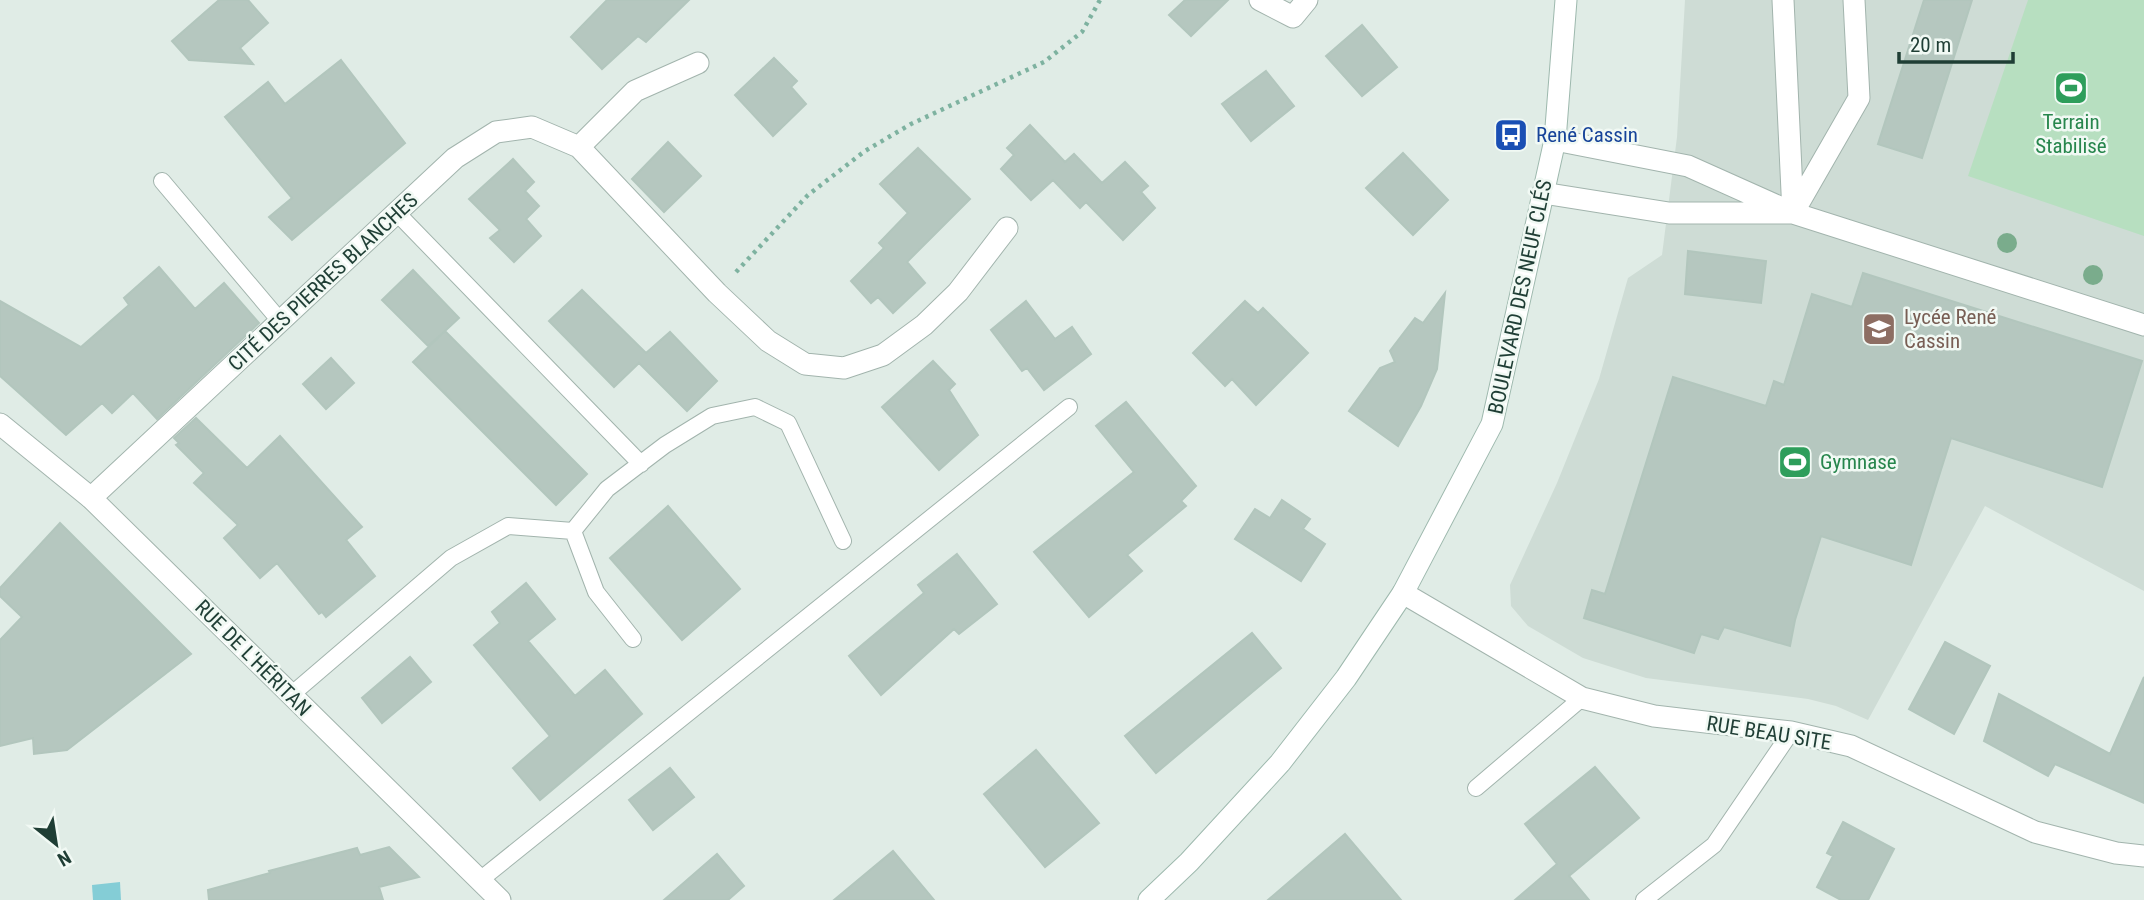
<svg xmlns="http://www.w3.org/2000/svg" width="2144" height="900" viewBox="0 0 2144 900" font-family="'Roboto Condensed',sans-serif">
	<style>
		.built { fill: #cedcd5 }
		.green { fill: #b7dfc0 }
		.water { fill: #84cdd6 }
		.building { fill: #b5c7bf; stroke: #b2c6bd; stroke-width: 2 }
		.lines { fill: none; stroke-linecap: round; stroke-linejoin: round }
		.service-casing { stroke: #a2b4ad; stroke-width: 18 }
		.minor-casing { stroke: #a2b4ad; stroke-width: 23 }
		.tertiary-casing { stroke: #a2b4ad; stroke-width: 23 }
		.secondary-casing { stroke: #9eb9ae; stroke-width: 23 }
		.path { stroke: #7eb2a0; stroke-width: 4.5; stroke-dasharray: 3.5 5; stroke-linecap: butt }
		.service { stroke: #fff; stroke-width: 16 }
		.minor { stroke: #fff; stroke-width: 21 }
		.tertiary { stroke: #fff; stroke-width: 21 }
		.secondary { stroke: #fff; stroke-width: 21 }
		.tree { fill: #7aac8c }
		.labels { text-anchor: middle; stroke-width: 5; stroke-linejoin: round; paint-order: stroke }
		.leisure-label { font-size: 21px; fill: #27864d; stroke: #f1f9f4 }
		.transit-label { font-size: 21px; fill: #164399; stroke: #f1f9f4; text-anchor: start }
		.street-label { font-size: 21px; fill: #1f3e35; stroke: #f1f9f4 }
		.education-label { font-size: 21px; fill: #785e54; stroke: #f1f9f4; text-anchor: start }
	</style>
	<rect width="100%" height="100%" fill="#e0ece6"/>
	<path class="built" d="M1685 0H2144V591L1985 506 1868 720 1836 706 1808 699 1646 678 1583 658 1528 626 1511 606 1510 585 1557 483 1599 379 1628 278 1662 255 1677 137Z"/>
	<path class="green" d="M2028 0H2144V236L1968 176Z"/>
	<path class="water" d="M120 882 121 900H93L92 885Z"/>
	<path class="building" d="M219 0H248L268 23 240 48 253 64 189 60 172 41Z
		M607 0H689L646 42 638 36 602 69 571 37Z
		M1185 0H1228L1191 36 1169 15Z
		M1924 0H1972L1922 158 1878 144Z
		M1362 25 1397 67 1362 96 1326 56Z
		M774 58 797 81 791 87 806 104 773 136 735 95Z
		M341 60 405 143 292 240 269 217 292 198 225 117 268 82 285 104Z
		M1266 71 1294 106 1251 141 1222 104Z
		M1030 125 1065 162 1074 154 1102 183 1125 162 1148 186 1141 192 1155 208 1123 240 1086 202 1080 208 1053 180 1031 200 1001 169 1014 155 1007 148Z
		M668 142 701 176 664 212 632 179Z
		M918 148 970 199 907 262 925 283 893 313 878 297 871 303 851 281 884 248 879 243 908 213 880 184Z
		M1403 153 1448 200 1413 235 1366 188Z
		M513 159 534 182 525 191 539 206 526 219 541 236 514 262 490 238 500 230 469 199Z
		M1688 251 1766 261 1761 303 1685 294Z
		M159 267 195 309 224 283 259 323 157 419 133 393 112 413 102 403 66 435 0 376V301L81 347 129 305 124 298Z
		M413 270 459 318 445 331 587 474 556 505 413 362 445 331 428 346 382 300Z
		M1863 273 2142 361 2102 487 1951 438 1911 565 1821 536 1795 620 1790 646 1724 627 1718 639 1701 634 1694 653 1584 618 1592 590 1605 594 1673 377 1766 406 1774 381 1784 385 1812 294 1852 307Z
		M582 290 646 353 670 332 717 381 687 411 639 363 614 387 549 321Z
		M1445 293 1437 369 1421 406 1398 446 1349 411 1380 368 1395 362 1390 351 1415 318 1423 323Z
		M1026 301 1055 339 1072 327 1091 354 1044 390 1027 368 1022 371 991 330Z
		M1245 301 1258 313 1263 308 1308 353 1256 405 1232 379 1225 386 1193 353Z
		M331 358 354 383 326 409 303 384Z
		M933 361 955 384 949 390 978 435 939 470 882 407Z
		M1126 402 1196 486 1181 501 1186 506 1127 555 1142 571 1089 617 1034 552 1134 472 1096 426Z
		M196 418 247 468 280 436 362 527 346 540 375 576 326 617 322 612 319 614 277 563 260 578 224 538 238 525 194 483 204 473 176 445 179 443 174 438Z
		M1282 500 1310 519 1303 529 1325 544 1301 581 1235 539 1255 509 1270 518Z
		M668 506 740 589 682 640 610 558Z
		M60 523 191 654 67 750 34 754 33 738 0 746V640L22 617 0 596V588Z
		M957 554 997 604 959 634 954 629 881 695 849 656 924 593 918 585Z
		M526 583 555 619 528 641 575 696 605 670 642 714 540 800 513 768 550 736 474 645 500 623 492 612Z
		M1252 633 1281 668 1156 773 1125 736Z
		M1945 642 1990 666 1954 734 1909 709Z
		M410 657 431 682 382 723 362 698Z
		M2144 677V803L2055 764 2048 776 1984 741 1999 694 2110 754Z
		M1036 750 1099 823 1045 867 984 794Z
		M1595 767 1639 818 1569 876 1589 900H1515L1557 864 1525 824Z
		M670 768 694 797 653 830 629 800Z
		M1843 822 1894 849 1868 900H1841L1817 887 1833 856 1827 853Z
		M1345 834 1401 900H1268Z
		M389 847 419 877 379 887 383 900H209L208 890 270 873 269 871 357 848 360 855Z
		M893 851 934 900H834Z
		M717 854 744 886 728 900H664Z"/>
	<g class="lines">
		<g class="service-casing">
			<path id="service" d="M162 181 281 322
				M397 213 641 464
				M573 531 596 592 633 639
				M291 695 451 558 508 526 573 531 607 489 665 445 712 416 755 407 788 423 843 541
				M1476 788 1582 698
				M480 880 1069 407
				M1644 900 1714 845 1791 732"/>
		</g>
		<g class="minor-casing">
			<path id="minor" d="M1260 0 1293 17 1307 0
				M1783 0 1793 213
				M579 147 635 91 698 63
				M1543 193 1669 213H1793L1688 166 1555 140
				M1793 213 2144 325
				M1793 213 1859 98 1854 0
				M91 498 455 158 496 132 532 127 579 147 717 293 768 341 805 364 844 368 883 355 924 325 958 292 1007 228
				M1403 593 1582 698 1654 716 1791 732 1851 746 2035 832 2116 853 2144 856"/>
		</g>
		<g class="tertiary-casing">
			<path id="tertiary" d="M0 424 91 498 500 900"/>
		</g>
		<g class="secondary-casing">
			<path id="secondary" d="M1149 900 1189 862 1280 763 1346 678 1403 593 1492 424 1555 140 1566 0"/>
		</g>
		<path class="path" d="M736 272 808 195 865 151 911 124 1044 62 1082 32 1100 0"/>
		<use href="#service" class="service"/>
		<use href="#minor" class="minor"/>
		<use href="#tertiary" class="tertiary"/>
		<use href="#secondary" class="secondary"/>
	</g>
	<g class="tree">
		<circle cx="2007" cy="243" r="10"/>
		<circle cx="2093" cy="275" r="10"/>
	</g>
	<defs>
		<g id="stadium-square" transform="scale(1.75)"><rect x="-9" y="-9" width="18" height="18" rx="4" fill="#2e9e5b" stroke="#f1f9f4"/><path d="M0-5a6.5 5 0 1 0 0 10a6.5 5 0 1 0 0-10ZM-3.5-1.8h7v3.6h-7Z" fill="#fff"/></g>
		<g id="bus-square" transform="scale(1.75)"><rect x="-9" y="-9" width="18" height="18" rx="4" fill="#1a4fb4" stroke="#f1f9f4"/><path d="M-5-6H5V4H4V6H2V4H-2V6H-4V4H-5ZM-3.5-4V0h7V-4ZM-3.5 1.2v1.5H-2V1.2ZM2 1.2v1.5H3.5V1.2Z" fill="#fff"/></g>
		<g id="school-square" transform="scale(1.75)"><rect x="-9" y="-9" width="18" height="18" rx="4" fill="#8d6e63" stroke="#f1f9f4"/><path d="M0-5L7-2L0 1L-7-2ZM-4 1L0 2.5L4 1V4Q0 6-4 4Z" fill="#fff"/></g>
	</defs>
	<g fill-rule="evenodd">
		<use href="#stadium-square" x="2071" y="88"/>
		<use href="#bus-square" x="1511" y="135"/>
		<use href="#school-square" x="1879" y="329"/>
		<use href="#stadium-square" x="1795" y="462"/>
	</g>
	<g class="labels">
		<g class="leisure-label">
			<text x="2071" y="129">Terrain<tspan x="2071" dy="24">Stabilisé</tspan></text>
			<text x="1820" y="469" text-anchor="start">Gymnase</text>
		</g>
		<g class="transit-label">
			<text x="1536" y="142">René Cassin</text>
		</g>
		<g class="street-label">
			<text transform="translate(323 282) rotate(-43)" y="7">CITÉ DES PIERRES BLANCHES</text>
			<text transform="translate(1520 297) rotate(-78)" y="7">BOULEVARD DES NEUF CLÉS</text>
			<text transform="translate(253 658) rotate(45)" y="7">RUE DE L'HÉRITAN</text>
			<text transform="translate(1769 733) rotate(9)" y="7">RUE BEAU SITE</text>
		</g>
		<g class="education-label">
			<text x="1904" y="324">Lycée René<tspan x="1904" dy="24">Cassin</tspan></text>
		</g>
	</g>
	<g transform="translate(56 844) rotate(150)" stroke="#f1f9f4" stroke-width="5" paint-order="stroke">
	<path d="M0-5L12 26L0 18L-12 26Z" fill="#1f3e35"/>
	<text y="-10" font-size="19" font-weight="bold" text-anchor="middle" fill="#1f3e35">N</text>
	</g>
	<path d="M1899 52v10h114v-10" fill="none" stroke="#1f3e35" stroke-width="3.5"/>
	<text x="1910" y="52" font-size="21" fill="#1f3e35" stroke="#f1f9f4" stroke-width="5" paint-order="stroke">20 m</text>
</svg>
